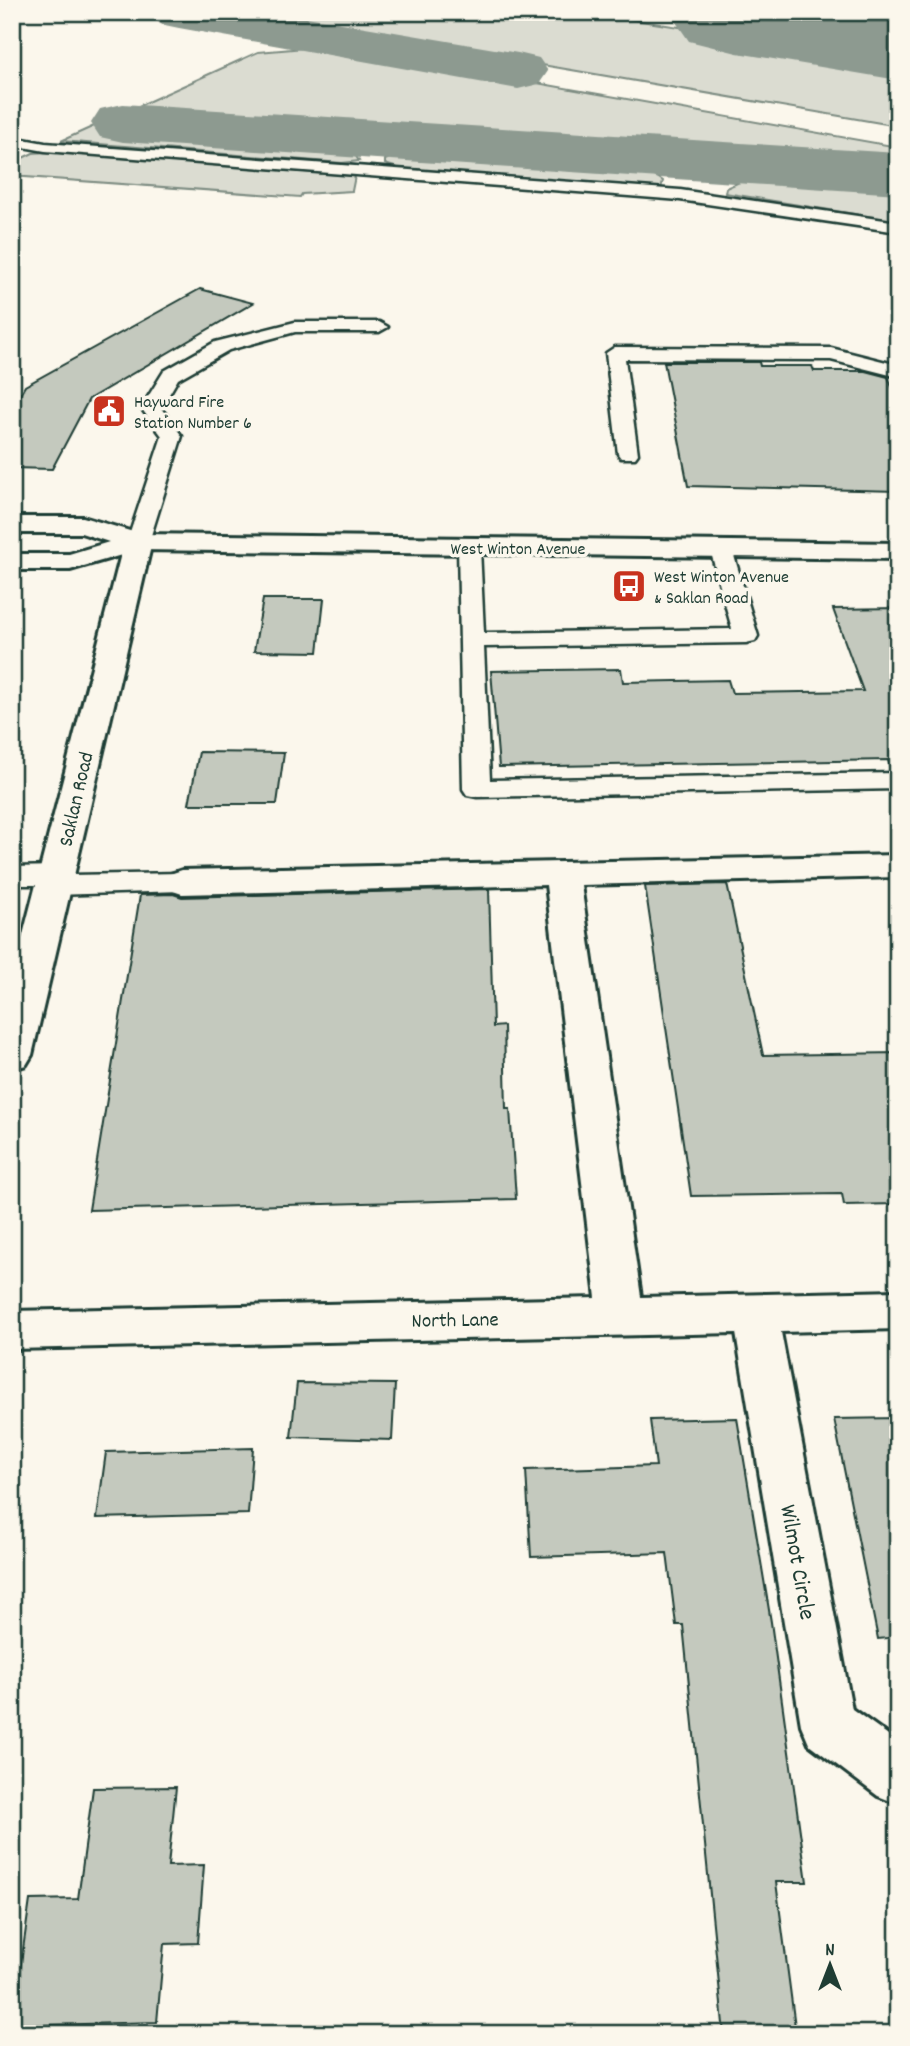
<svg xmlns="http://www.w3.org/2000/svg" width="910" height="2046" viewBox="0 0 910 2046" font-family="Dekko,sans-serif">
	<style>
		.green { fill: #dbdcd1; stroke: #7d8c82; stroke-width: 2 }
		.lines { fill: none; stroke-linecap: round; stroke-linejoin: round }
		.taxiway { fill: #8d9a90; fill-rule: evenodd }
		.runway { fill: #8d9a90; fill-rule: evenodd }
		.building { fill: #c4c9be; stroke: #1f3d34; stroke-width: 2 }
		.service-casing { stroke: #1f3d34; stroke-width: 5 }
		.minor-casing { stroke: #1f3d34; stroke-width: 6 }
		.secondary-casing { stroke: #1f3d34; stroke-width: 6 }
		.service { fill: #fbf7ec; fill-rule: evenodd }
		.minor { fill: #fbf7ec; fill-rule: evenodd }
		.secondary { fill: #fbf7ec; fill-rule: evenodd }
		.labels { text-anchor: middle; stroke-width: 7; stroke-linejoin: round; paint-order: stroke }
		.far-poi-label { font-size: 18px; fill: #1f3d34; stroke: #fbf7ec; text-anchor: start }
		.far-street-label { font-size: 18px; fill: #1f3d34; stroke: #fbf7ec }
		.street-label { font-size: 21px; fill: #1f3d34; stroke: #fbf7ec }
		.near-street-label { font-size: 24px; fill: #1f3d34; stroke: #fbf7ec }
	</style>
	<rect width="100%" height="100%" fill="#fbf7ec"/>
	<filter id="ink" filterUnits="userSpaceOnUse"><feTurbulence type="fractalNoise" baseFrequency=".0143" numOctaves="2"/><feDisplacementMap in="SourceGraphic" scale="14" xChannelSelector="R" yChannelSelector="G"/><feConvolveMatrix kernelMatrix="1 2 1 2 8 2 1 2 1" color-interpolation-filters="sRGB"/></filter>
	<g filter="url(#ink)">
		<path class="green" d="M234 12H583L898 61V126Z
			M328 46 898 147V165L135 114 101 130 334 146 355 155 359 161 342 163 61 141 258 52Z
			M46 152 355 176 352 191 302 194 300 197 12 176V163L33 153Z
			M429 153C471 156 639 159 663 181L661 188 401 169 385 164V160L398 155Z
			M777 176 898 184V221L725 193 726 188 744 180Z"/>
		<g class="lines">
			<path class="taxiway" d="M152 12H277L518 53 539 58 548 71 539 84 518 89 179 28 160 24Z
				M123 104 898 153V194L123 142 100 137 91 123 100 109Z"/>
			<path class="runway" d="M669 12H898V80L737 53 689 41Z"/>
		</g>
		<path class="building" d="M200 289 253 303 89 399 52 469 12 468V408L25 386Z
			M664 362H759L760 366H812L814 371H865L888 377 898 401V491L688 486Z
			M263 599H324L318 652 254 651Z
			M898 608V770H891L888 760 499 767 491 671 621 669 623 682 728 680 732 693 863 691 833 609Z
			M199 752 284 753 277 804H189Z
			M727 884 763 1055 898 1053V1204L844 1205 842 1194 691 1196 645 886Z
			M489 889 493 1027 504 1026 506 1109H510L516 1199 89 1210 140 895 173 894 182 897Z
			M297 1383 395 1384 392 1440 291 1437Z
			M737 1418 771 1622 807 1882H776L796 2034H724L683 1625H676L667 1553 531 1557 526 1470 656 1466 650 1420Z
			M898 1418V1637L878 1639 834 1419Z
			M253 1448 248 1514 97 1518 106 1452Z
			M176 1787 168 1866 204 1865 198 1943 164 1944 157 2022 12 2026 30 1900 78 1899 93 1788Z"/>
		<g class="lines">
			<g class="service-casing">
				<path id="service" d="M12 137 45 143 680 190 898 222V232L680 200 45 151 12 145Z
					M295 322H379L388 327 379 332H295L229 350 178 379 161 408 182 436 149 542 146 547H130L127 542 162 436 141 408 164 371 215 342Z
					M615 347 831 348 898 365V377L831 360 625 359 638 454 635 458H621L618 454 606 353Z
					M469 541 477 543 480 548 484 633 732 629 710 549 713 544H729L732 549 758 636 755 641 746 643 484 647 490 780 898 773V789L477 797 467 795 463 789 458 548 461 543Z
					M57 866 67 868 71 875 182 873 192 875 196 882 192 889 182 891 54 895 44 892 40 885H12V867Z"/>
			</g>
			<g class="minor-casing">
				<path id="minor" d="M138 534 148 536 152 542 32 1055 26 1065 12 1069V978L124 542 128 536Z
					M898 855V877L581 885 641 1297 898 1291V1329L781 1332 852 1709 898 1742V1804L878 1796 809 1744 801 1725 736 1333 12 1349V1311L596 1298 546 885 182 894 170 890 164 882 170 874 182 870Z"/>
			</g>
			<g class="secondary-casing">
				<path id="secondary" d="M12 517H83L140 534 898 543V559L139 550 70 570H12V554H69L109 542 81 533H12Z"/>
			</g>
			<use href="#service" class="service"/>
			<use href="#minor" class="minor"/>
			<use href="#secondary" class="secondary"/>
		</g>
	</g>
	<defs>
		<g id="civic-square" transform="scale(1.75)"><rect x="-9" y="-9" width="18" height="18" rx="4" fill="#c8321e" stroke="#fbf7ec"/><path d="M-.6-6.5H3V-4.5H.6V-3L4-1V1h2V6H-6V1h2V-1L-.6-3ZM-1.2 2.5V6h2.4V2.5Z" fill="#fff"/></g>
		<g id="bus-square" transform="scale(1.75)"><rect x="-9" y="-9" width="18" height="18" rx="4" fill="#c8321e" stroke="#fbf7ec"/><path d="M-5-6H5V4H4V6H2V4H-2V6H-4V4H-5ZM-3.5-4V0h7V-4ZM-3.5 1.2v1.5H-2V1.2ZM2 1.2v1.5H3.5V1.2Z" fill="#fff"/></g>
	</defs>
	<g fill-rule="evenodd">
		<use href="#civic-square" x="109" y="411"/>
		<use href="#bus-square" x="629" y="586"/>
	</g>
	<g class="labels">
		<g class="far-poi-label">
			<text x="134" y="407">Hayward Fire<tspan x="134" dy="21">Station Number 6</tspan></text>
			<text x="654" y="582">West Winton Avenue<tspan x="654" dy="21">&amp; Saklan Road</tspan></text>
		</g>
		<g class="far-street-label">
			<text x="518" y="554">West Winton Avenue</text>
		</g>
		<g class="street-label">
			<text transform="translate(75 799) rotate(-77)" y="7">Saklan Road</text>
			<text transform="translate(455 1319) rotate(-1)" y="7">North Lane</text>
		</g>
		<g class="near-street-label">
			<text transform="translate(799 1562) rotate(80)" y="8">Wilmot Circle</text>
		</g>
	</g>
	<rect width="910" height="2046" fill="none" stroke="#fbf7ec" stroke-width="42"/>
	<rect x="21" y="21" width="868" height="2004" fill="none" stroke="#1f3d34" stroke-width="2.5" filter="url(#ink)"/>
	<g transform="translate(830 1965)" stroke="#fbf7ec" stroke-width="5" paint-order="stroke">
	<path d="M0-5L12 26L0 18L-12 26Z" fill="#1f3d34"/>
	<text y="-10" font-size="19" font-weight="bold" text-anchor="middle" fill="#1f3d34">N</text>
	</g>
</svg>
